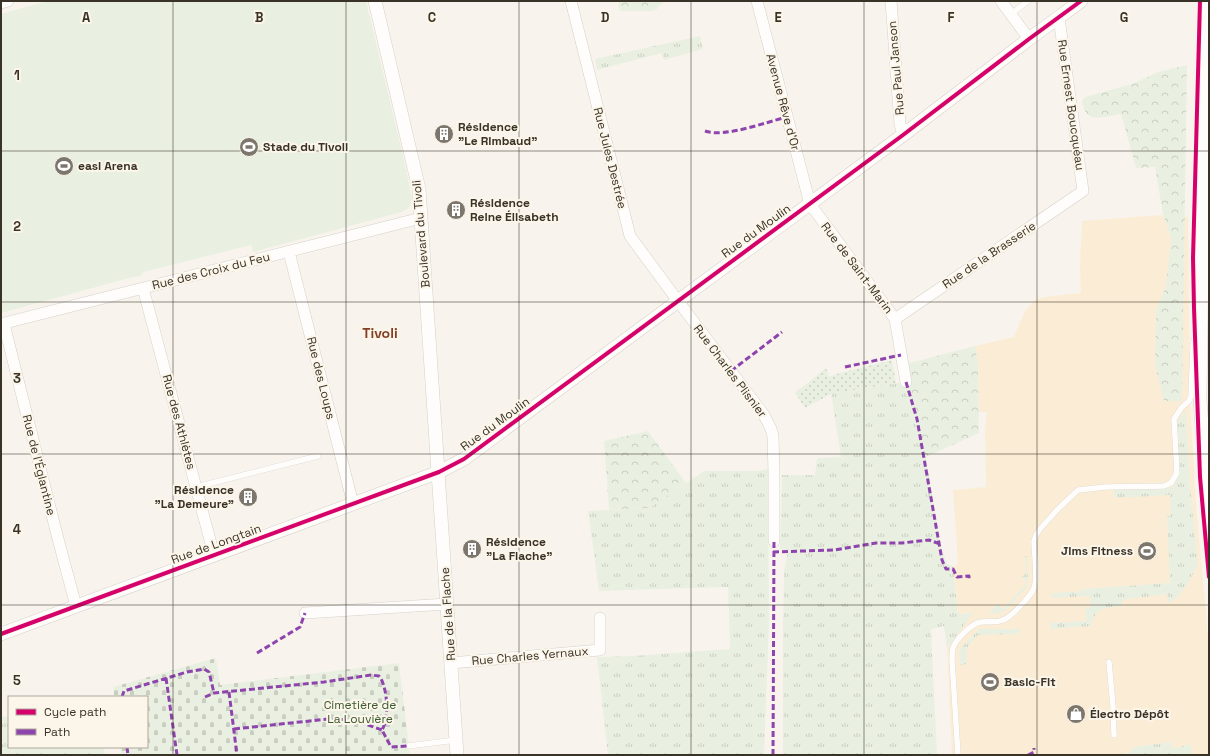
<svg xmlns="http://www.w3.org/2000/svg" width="1210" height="756" viewBox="0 0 1210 756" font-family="'Space Grotesk',sans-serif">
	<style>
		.built { fill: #fbedd5 }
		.grass { fill: url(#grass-tufts) }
		.forest { fill: url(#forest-crowns) }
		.cemetery { fill: url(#cemetery-stones) }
		.garden { fill: url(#garden-dots) }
		.pitch { fill: #e9f0e1 }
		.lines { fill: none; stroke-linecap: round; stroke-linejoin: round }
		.service-casing { stroke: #d5d0c7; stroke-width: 6 }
		.minor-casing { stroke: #d5d0c7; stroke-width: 12 }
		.tertiary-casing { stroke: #d5d0c7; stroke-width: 14 }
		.service { stroke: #fefdfc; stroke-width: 5.5 }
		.minor { stroke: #fefdfc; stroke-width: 11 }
		.tertiary { stroke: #fefdfc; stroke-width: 13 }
		.quiet { stroke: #8e44ad; stroke-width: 3; stroke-dasharray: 6 3; stroke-linecap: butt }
		.cycleway-casing { stroke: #fcf5e9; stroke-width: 6 }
		.cycleway { stroke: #d6006c; stroke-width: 4 }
		.grid { fill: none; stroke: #393226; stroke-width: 1; stroke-opacity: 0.55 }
		.labels { text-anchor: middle; stroke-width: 4; stroke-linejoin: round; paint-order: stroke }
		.street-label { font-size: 12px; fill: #393226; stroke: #fcf5e9 }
		.poi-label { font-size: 12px; font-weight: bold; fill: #393226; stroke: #fcf5e9; text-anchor: start }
		.park-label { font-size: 12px; fill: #385b2e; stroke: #fcf5e9 }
		.quarter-label { font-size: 14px; font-weight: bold; fill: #834026; stroke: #fcf5e9 }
		.grid-label { font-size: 13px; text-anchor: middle; font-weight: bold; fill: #393226; stroke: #fcf5e9; stroke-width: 4; stroke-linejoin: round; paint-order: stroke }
	</style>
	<defs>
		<pattern id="grass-tufts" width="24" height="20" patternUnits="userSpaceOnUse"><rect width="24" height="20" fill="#e9f0e1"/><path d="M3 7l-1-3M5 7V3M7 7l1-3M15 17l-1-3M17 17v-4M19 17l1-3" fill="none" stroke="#c9cec1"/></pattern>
		<pattern id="forest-crowns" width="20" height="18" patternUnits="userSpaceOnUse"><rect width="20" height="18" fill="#e9f0e1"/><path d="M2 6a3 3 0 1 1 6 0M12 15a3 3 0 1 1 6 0" fill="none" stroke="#c9cec1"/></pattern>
		<pattern id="cemetery-stones" width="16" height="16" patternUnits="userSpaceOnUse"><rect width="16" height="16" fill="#e9f0e1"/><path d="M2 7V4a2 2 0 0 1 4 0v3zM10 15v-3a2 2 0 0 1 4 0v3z" fill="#c9cec1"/></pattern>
		<pattern id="garden-dots" width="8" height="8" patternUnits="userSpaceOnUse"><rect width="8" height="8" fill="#e9f0e1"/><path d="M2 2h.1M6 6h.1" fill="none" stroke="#c9cec1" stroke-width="1.8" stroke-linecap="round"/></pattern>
	</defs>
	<rect width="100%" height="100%" fill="#f8f4ed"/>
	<path class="built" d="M1159 215 1188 217 1190 401 1196 503 1209 647V755H952L947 648 972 613 958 614 953 566 958 564 953 490 986 487 985 431 987 412H979L978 364 975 346 1014 337 1025 311 1035 300 1044 297 1081 293 1080 266 1082 221Z"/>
	<path class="grass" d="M700 36 703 49 664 60 662 53 597 70 595 59Z
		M903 382 926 457 940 544 947 564 953 566 958 614 973 613 947 648 944 626 931 629 937 755H783V628L784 571 788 552 780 549 782 475H815L817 458 841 457 831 394Z
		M1186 411 1190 487 1198 565 1186 586 1176 599 1168 603 1167 594 1122 600V606C1105 608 1095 607 1091 626L1050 629V623L1086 621V607H1091L1090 596 1052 598V593L1082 591V589L1170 583 1167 516H1170V495L1116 498 1114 496V490L1170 488 1175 485 1177 471V425L1179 418Z
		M768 469 769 622 764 755H608L597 657 633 656 730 649 728 587 599 591 588 511 649 508 704 471H758Z
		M1025 556H1027L1028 583 1027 587 1003 612 989 614 997 603 1003 609 1027 583 1022 577 1026 573Z
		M979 629H1021L1019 633 1017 634 978 635 970 643 967 649V664L960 665 959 652 962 647Z
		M9 716V747H104L105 755H1V717Z
		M1171 742 1172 749 1191 744V755H1095L1130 753 1134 747Z"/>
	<path class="forest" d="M620 1H664L656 10 651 11H620L618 5Z
		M1187 65 1182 401H1164L1155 365 1156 311 1166 286 1171 238 1163 214 1155 167 1136 168 1121 114C1105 116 1085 126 1082 101L1085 97 1132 84 1158 72Z
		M975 346 978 364 979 433 926 457 898 366Z
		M648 431 686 483 649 508 609 510 604 441Z"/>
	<path class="cemetery" d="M216 658 220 685 399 663 410 755H121L120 747H147V697H114L113 687Z"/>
	<path class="garden" d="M892 360 896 383 831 394 805 408 795 393 826 368 829 377 840 373Z"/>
	<path class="pitch" d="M48 1H366L404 160 412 199C410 209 407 210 398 213L253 252 251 245 143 272 141 276 129 278 1 313V14Z"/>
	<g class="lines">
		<g class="service-casing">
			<path id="service" d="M1011 14 1028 1
				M196 487 318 456
				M1109 662 1113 706 1114 735
				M408 746 456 740
				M958 755 952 660C952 657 952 652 953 648 956 639 972 623 981 622 989 621 996 623 1003 620 1010 618 1032 595 1034 588 1038 577 1034 553 1034 541L1036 535 1040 529 1057 510 1078 490 1106 487 1164 486 1171 483 1177 473 1174 419 1182 407 1189 401 1191 396 1193 345 1196 333"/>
		</g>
		<g class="minor-casing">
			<path id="minor" d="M571 1 630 236 678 301 764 415 771 429 773 436 774 474V541
				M757 1 810 204 895 319 906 382
				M891 1 900 124 903 135
				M1001 1 1029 39
				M1 3 8 1
				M289 252 353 504
				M143 288 214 555
				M895 319 1083 191 1059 18
				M1 324 421 218
				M4 324 57 535 76 606
				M305 613 447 604
				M451 663 600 650V618"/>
		</g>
		<g class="tertiary-casing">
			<path id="tertiary" d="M375 1 419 189 457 755
				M1205 1V56L1200 399 1209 519
				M1 634 439 472 464 459 903 135 1029 39 1081 1"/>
		</g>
		<use href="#service" class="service"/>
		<use href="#minor" class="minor"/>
		<use href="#tertiary" class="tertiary"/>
		<path class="quiet" d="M705 131C725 138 766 122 787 117
			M845 367 901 355
			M731 371 782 332
			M906 382 917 419 942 560 946 569H953L957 577 969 576V580
			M773 552 834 550 876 543H902L919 541 929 540 940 544
			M257 653 300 627 305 613
			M166 678 177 755
			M229 692 237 755
			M122 697 124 691 187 672 204 669 209 672 214 693
			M205 697 214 693 324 682 371 675 379 676C386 684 388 707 386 717 386 722 384 726 382 730L391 747 408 746
			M234 729 328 719 354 720 382 730
			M127 747 128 755
			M773 755 774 541
			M1028 755 1034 752V748"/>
		<g class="cycleway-casing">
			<path id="cycleway" d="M1200 1 1193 258 1194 308 1200 477 1209 577
				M1 634 439 472 464 459 903 135 1029 39 1081 1"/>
		</g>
		<use href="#cycleway" class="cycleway"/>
	</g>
	<path class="grid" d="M173 1V755M346 1V755M519 1V755M691 1V755M864 1V755M1037 1V755M1 151H1209M1 302H1209M1 454H1209M1 605H1209"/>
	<defs>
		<g id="building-disc" transform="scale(1)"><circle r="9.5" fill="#7c766c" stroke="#fcf5e9"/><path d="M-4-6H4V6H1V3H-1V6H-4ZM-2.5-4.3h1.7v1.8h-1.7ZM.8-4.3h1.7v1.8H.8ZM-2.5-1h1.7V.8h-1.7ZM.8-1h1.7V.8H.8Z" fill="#fff"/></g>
		<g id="stadium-disc" transform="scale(1)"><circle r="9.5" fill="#7c766c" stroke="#fcf5e9"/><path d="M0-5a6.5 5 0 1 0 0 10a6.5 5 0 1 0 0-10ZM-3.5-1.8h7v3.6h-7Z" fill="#fff"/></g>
		<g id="shop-disc" transform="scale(1)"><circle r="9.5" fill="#7c766c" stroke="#fcf5e9"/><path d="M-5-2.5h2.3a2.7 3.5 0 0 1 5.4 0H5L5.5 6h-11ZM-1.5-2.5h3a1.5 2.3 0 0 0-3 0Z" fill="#fff"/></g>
	</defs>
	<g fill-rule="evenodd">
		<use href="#building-disc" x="444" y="134"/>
		<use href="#stadium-disc" x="249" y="147"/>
		<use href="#stadium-disc" x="64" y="166"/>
		<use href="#building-disc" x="456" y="210"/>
		<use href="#building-disc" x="248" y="497"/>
		<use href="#building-disc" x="472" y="549"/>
		<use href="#stadium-disc" x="1147" y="551"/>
		<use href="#stadium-disc" x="990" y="682"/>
		<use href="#shop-disc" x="1076" y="714"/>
	</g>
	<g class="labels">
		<g class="street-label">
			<text transform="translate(896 68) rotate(-95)" y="4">Rue Paul Janson</text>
			<text transform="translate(783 102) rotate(75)" y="4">Avenue Rêve d'Or</text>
			<text transform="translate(1071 105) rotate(82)" y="4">Rue Ernest Boucquéau</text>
			<text transform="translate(610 158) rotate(76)" y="4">Rue Jules Destrée</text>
			<text transform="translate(756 231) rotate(-36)" y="4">Rue du Moulin</text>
			<text transform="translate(421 234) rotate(-95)" y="4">Boulevard du Tivoli</text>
			<text transform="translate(989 255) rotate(-34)" y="4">Rue de la Brasserie</text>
			<text transform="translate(857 268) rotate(53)" y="4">Rue de Saint-Marin</text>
			<text transform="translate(211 271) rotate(-14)" y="4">Rue des Croix du Feu</text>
			<text transform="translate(730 371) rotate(53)" y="4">Rue Charles Plisnier</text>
			<text transform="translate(321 378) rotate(76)" y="4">Rue des Loups</text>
			<text transform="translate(179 422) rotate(75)" y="4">Rue des Athlètes</text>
			<text transform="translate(495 424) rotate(-36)" y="4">Rue du Moulin</text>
			<text transform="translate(39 465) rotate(76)" y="4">Rue de l'Églantine</text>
			<text transform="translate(216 544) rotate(-20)" y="4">Rue de Longtain</text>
			<text transform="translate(448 614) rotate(-94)" y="4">Rue de la Flache</text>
			<text transform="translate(530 656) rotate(-5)" y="4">Rue Charles Yernaux</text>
		</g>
		<g class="poi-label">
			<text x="458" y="131">Résidence<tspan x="458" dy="14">"Le Rimbaud"</tspan></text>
			<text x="263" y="151">Stade du Tivoli</text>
			<text x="78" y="170">easi Arena</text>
			<text x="470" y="207">Résidence<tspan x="470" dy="14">Reine Élisabeth</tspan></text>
			<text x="234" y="494" text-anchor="end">Résidence<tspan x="234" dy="14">"La Demeure"</tspan></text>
			<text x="486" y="546">Résidence<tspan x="486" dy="14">"La Flache"</tspan></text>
			<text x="1133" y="555" text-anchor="end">Jims Fitness</text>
			<text x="1004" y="686">Basic-Fit</text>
			<text x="1090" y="718">Électro Dépôt</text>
		</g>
		<g class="park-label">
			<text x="360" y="709">Cimetière de<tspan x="360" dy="14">La Louvière</tspan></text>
		</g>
		<g class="quarter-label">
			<text x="380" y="338">Tivoli</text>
		</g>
	</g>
	<g class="grid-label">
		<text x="86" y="22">A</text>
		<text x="259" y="22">B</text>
		<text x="432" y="22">C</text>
		<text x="605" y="22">D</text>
		<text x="778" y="22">E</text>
		<text x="951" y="22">F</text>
		<text x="1124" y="22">G</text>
		<text x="17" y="80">1</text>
		<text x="17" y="231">2</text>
		<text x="17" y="383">3</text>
		<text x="17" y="534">4</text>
		<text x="17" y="685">5</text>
	</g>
	<rect width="1210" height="756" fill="none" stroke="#393226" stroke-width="4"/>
	<rect x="8" y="696" width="140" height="52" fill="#fcf5e9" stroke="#aea79b"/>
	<rect x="16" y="709" width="20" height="6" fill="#d6006c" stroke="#aea79b"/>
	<text x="44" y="716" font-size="12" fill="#393226">Cycle path</text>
	<rect x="16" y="729" width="20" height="6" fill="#8e44ad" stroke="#aea79b"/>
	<text x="44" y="736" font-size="12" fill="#393226">Path</text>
</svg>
